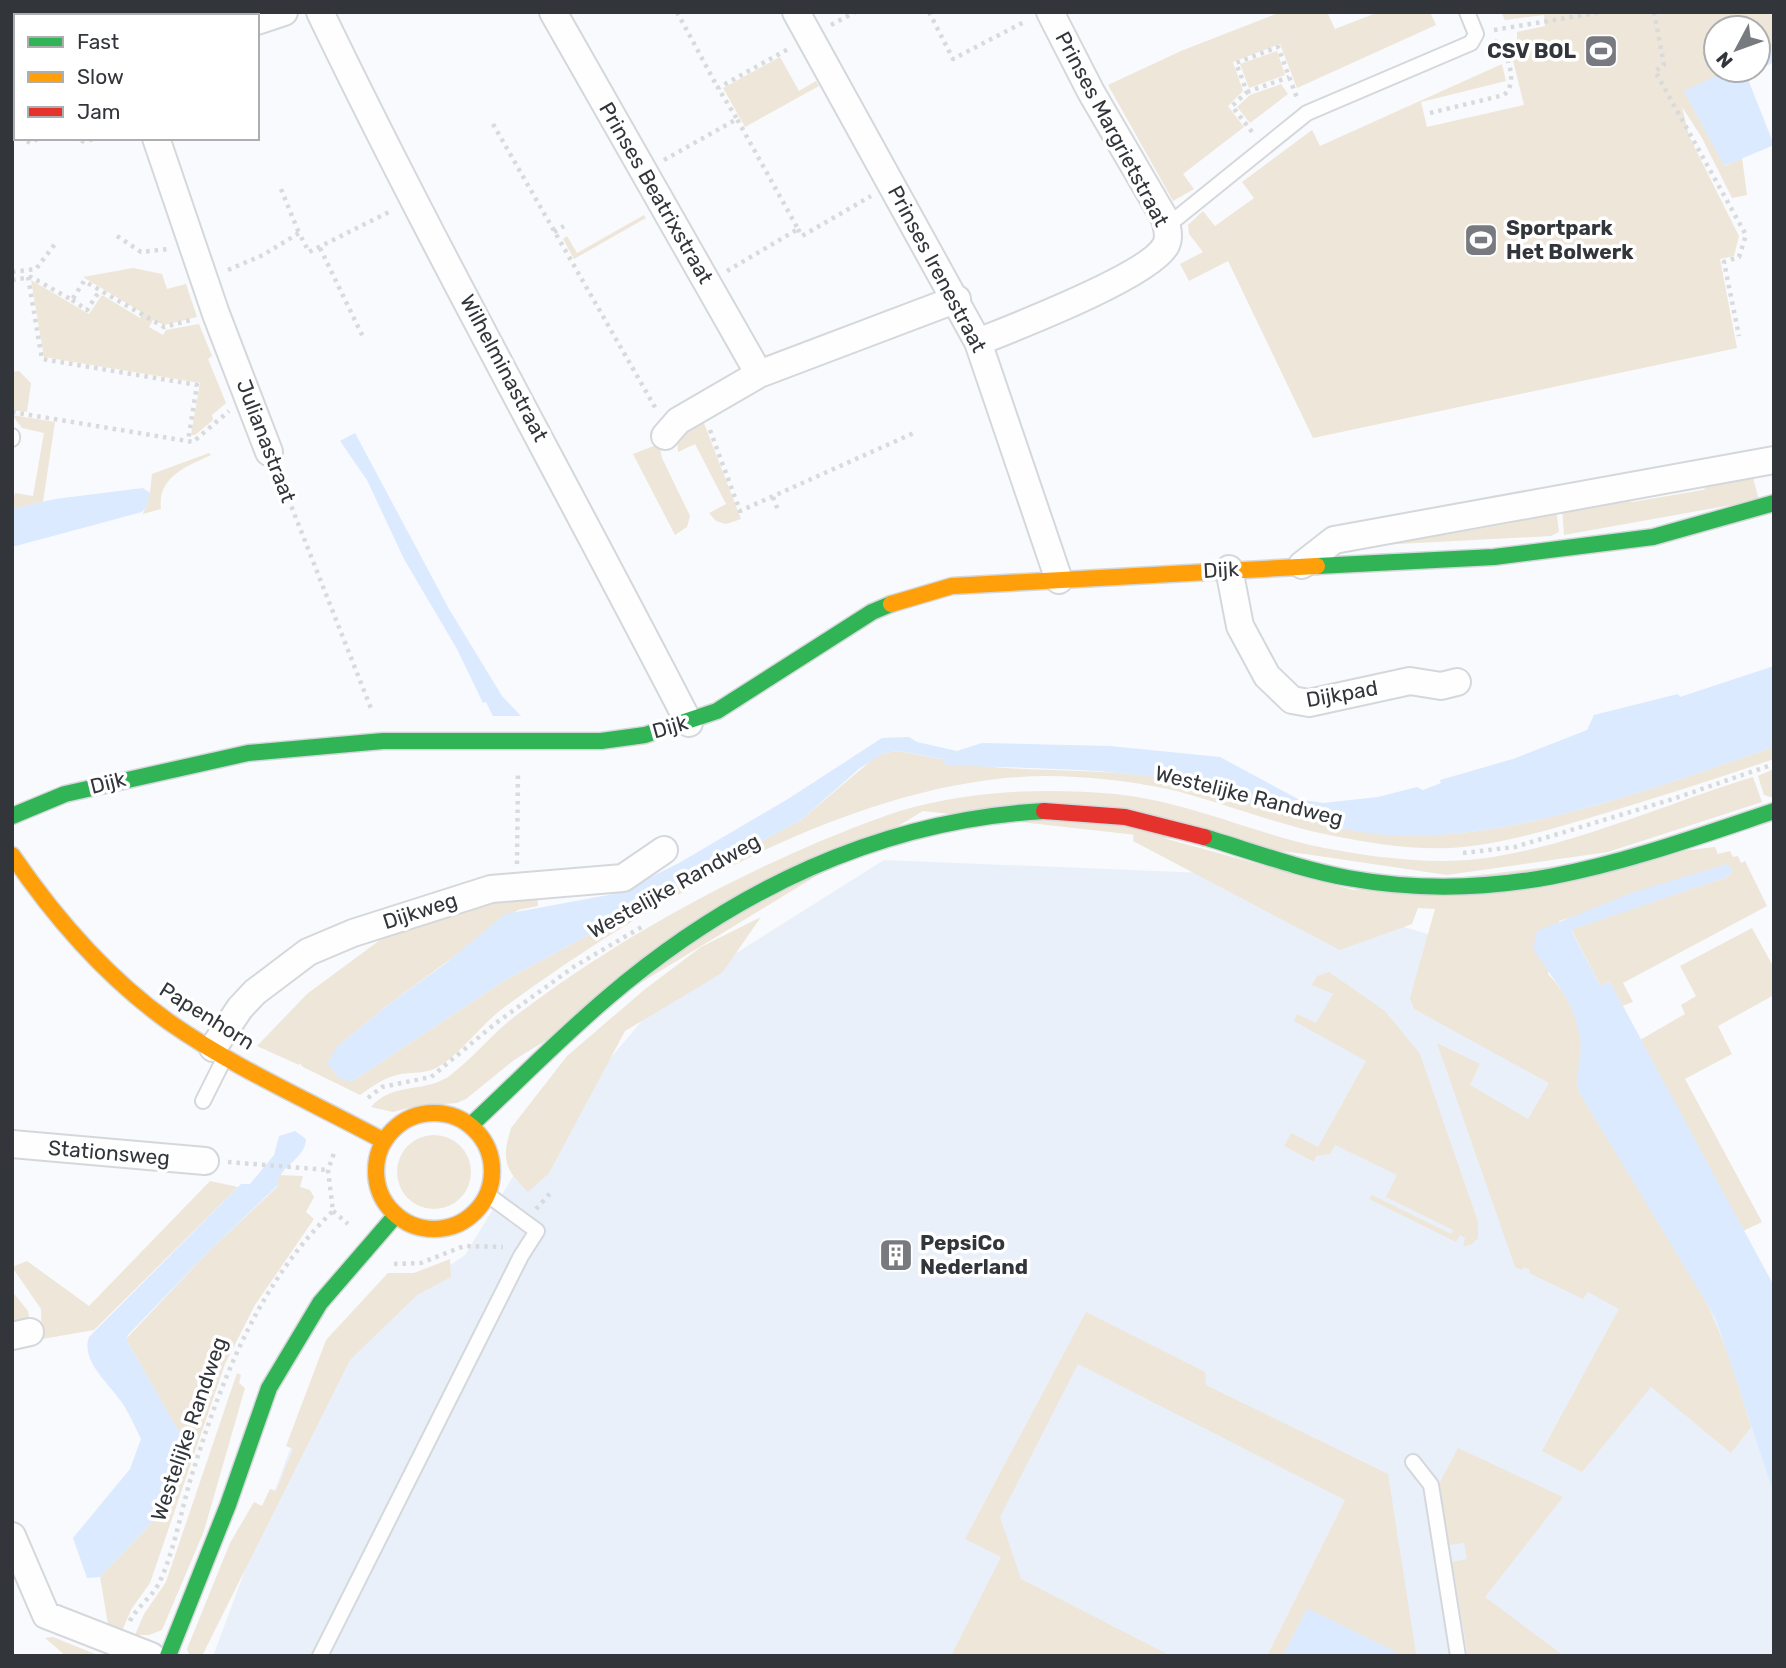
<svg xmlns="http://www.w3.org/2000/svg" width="1786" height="1668" viewBox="0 0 1786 1668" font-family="Rubik,sans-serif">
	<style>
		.built { fill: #eaf0fa }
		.green { fill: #eee6d8 }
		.water { fill: #dbeafe }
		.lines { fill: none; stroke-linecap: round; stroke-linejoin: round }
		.lane-casing { stroke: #d5d8db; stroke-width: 18 }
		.street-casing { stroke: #d5d8db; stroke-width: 30 }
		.fast-casing { stroke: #d5d8db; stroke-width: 19 }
		.slow-casing { stroke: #d5d8db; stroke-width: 19 }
		.jam-casing { stroke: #d5d8db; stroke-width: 19 }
		.path { stroke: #d8dadc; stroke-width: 4.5; stroke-dasharray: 3.5 5; stroke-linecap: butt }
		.lane { stroke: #fefeff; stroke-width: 14 }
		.street { stroke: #fefeff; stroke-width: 26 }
		.fast { stroke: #30b455; stroke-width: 16 }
		.slow { stroke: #ff9f0a; stroke-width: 16 }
		.jam { stroke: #e5322d; stroke-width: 16 }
		.labels { text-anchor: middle; stroke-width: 7; stroke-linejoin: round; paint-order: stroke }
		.poi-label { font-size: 21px; font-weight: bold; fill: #32353a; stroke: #fff; text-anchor: start }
		.street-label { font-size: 21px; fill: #32353a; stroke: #fff }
	</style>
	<rect width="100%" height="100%" fill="#f8fafd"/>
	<path class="built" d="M884 860 1228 874 1441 938 1606 1008 1774 1341V1656H213L310 1396 387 1307 465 1255 520 1165 657 1003Z"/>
	<path class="green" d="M114 12H254L243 16H97Z
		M1281 12H1327L1335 29 1379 12H1430L1436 25 1297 88 1280 44 1233 62 1243 91 1228 106 1244 127 1183 174 1194 189 1173 201 1108 85 1181 51Z
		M1501 12H1774V52L1758 59V28H1716V70H1733L1725 166 1742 158 1747 195 1732 198 1702 138 1682 107 1689 136 1739 236 1734 256 1720 259 1737 348 1313 438 1228 261 1189 281 1180 264 1203 252 1189 234 1188 225 1203 211 1215 226 1254 198 1242 182 1312 130 1320 146 1502 64 1506 81 1421 102 1427 127 1524 105 1509 44 1517 39V32L1545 26 1544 15 1505 20Z
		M1277 51 1285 75 1249 88 1240 64Z
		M780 57 799 91 816 81 819 86 745 127 723 88Z
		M1281 84 1288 94 1250 123 1237 107 1250 95Z
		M644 215 646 218 574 259 563 239 567 236 577 253Z
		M133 268 162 274 167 289 186 284 197 317 164 325 153 320 149 327 163 335 166 330 199 324 212 356 208 359 226 403 212 415 213 420 195 435H191L200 383 44 357 31 280 89 314 102 295 140 318 143 313 83 277Z
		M19 371 31 383 27 412 12 410V372Z
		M12 415 55 422 43 502 12 509 15 493 33 496 44 433 22 428Z
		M702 418 741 519 726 524 716 521 709 513 726 504 695 444 678 452 677 437Z
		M659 444 662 458 690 516 687 527 675 535 633 454Z
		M209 453 211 455C187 466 157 477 161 509L143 514 150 493 152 474Z
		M1752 474 1759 500 1564 535 1562 507 1619 498 1632 502 1703 490 1713 481Z
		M1556 508 1559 532 1551 536 1341 547 1425 532 1438 536 1511 523 1523 513Z
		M1774 747V759C1716 779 1658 797 1599 815 1551 829 1501 845 1451 848 1411 850 1368 843 1329 835 1274 824 1222 802 1168 789 1129 781 1086 776 1046 776 863 777 650 900 506 1006 482 1023 462 1053 438 1067 426 1074 413 1072 401 1074 385 1077 373 1086 360 1095L303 1067 300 1063 299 1065 257 1046 307 994 380 940 415 923 499 894 537 895 538 906 518 910 385 1007 337 1047 351 1082 507 979 801 820 873 759 884 753 899 751C931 757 961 764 993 767 1051 772 1109 769 1168 779 1200 784 1228 796 1259 806 1299 819 1341 828 1383 833 1497 848 1665 784 1774 747Z
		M1774 769V798L1764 795 1758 776Z
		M1753 777 1762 802 1608 852 1447 875 1305 854 923 811 514 1060 466 1099 457 1103 417 1106 393 1112 371 1107C393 1081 427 1094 452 1074 475 1056 494 1032 518 1014 609 945 711 888 816 843 848 830 881 816 914 807 980 790 1048 788 1115 794 1183 801 1244 829 1310 845 1352 854 1400 861 1444 861 1541 861 1660 805 1753 777Z
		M1134 830 1353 890 1715 847 1718 854 1730 851 1733 857 1738 856 1741 863 1745 861 1767 906 1623 983 1633 1002 1622 1006 1610 982 1600 985 1571 929 1727 877 1733 870 1559 921 1548 974C1569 995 1584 1028 1581 1059 1580 1072 1576 1079 1579 1092L1703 1294 1729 1356 1751 1427 1731 1453 1651 1387 1582 1472 1542 1451 1619 1309 1588 1292 1583 1299 1529 1273 1530 1270 1524 1267 1522 1270 1515 1267 1437 1043 1480 1064 1470 1085 1528 1119 1549 1083 1414 1009 1410 998 1435 909 1418 908 1412 924 1340 950 1133 841Z
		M761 917 722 973 625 1031 549 1173 528 1192C505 1169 501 1161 511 1128L567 1056 644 990 701 947Z
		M1752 928 1774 968V995L1718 1026 1732 1054 1685 1079 1762 1222 1743 1231 1640 1040 1685 1014 1681 1005 1696 996 1680 966Z
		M1329 972 1385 1011 1420 1054 1478 1222V1238L1471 1245 1463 1246 1465 1238 1460 1235 1456 1242 1369 1199 1372 1195 1451 1234 1453 1230 1386 1197 1397 1175 1335 1145 1330 1154 1316 1156 1314 1162 1284 1146 1291 1133 1318 1147 1366 1061 1294 1021 1297 1014 1316 1023 1333 994 1312 985 1317 976Z
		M397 1172a37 37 0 1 1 74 0a37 37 0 1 1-74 0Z
		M278 1175 303 1176 300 1187 310 1190 314 1197 306 1212 314 1219 255 1305 225 1364 150 1583 132 1608 121 1633 109 1630 100 1577 166 1508 181 1436 126 1339 206 1254 277 1187Z
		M210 1181 238 1187 94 1330 42 1339 41 1309 12 1267 27 1261 89 1306Z
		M450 1259 451 1277 417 1295 350 1360 202 1656H190L187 1649 230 1543 254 1502 262 1506 270 1489 276 1491 293 1449 286 1446 326 1340 388 1273H414Z
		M12 1291 28 1311 30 1323 12 1329Z
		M1086 1312 1205 1372 1206 1385 1388 1474 1416 1654 1404 1656 1307 1609 1283 1656H1267L1345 1500 1078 1364 1000 1517 1021 1579 1171 1656H951L1001 1557 965 1539Z
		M237 1373 241 1375 239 1383 245 1388 204 1531 162 1630 149 1635H135L144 1614 166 1582Z
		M1458 1448 1563 1497 1485 1597 1564 1656H1468L1452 1562 1467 1559 1464 1543 1449 1545 1438 1486Z
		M53 1637 100 1656H66L45 1638Z"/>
	<path class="water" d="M12 12H114L97 16H16V25H12Z
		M1774 49V62L1758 70V56Z
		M1728 70H1757L1749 74V82L1774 145 1724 166 1684 91Z
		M355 433 449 609 502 696 521 716H493L486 702 483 703 457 649 404 559 367 480 340 441Z
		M143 488 150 493 147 506 142 512 12 547V509L55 499Z
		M1774 666V747C1663 785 1527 836 1410 836 1360 836 1306 821 1259 806 1237 799 1216 789 1194 784 1112 767 1029 769 946 765L942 759 899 751 884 753 860 768 801 820 507 979 351 1082 340 1079 327 1063 337 1047 385 1007 445 964 505 914 619 893 679 863 788 799 882 738 909 737 917 742 957 751 982 743 1110 746 1220 757 1298 799 1323 803 1378 797 1417 787 1423 790 1441 783 1440 780 1513 759 1587 730 1594 715 1678 694 1680 697Z
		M1727 864 1733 870 1727 877 1571 930 1600 985 1610 982 1774 1286V1494L1716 1319 1579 1092C1574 1074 1583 1057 1580 1038 1573 996 1553 982 1533 948L1537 931 1631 893Z
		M295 1131 306 1139C305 1160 280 1164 277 1186L206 1254 128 1335 126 1339 182 1437 166 1508 100 1577 87 1578 73 1538 130 1469 141 1439C135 1427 130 1415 123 1404 111 1385 80 1361 89 1337L241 1184H250L274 1155 279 1136Z
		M1307 1608 1404 1656H1283Z"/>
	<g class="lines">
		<g class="lane-casing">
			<path id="lane" d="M1167 226 1307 113 1471 43 1476 34 1467 12
				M12 436V439
				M203 1101 225 1057
				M1413 1462 1431 1485 1458 1656
				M320 1656 521 1256 537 1231 488 1195"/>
		</g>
		<g class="street-casing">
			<path id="street" d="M320 12C436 253 567 486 689 723
				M553 12 759 374
				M796 12 978 342 1059 580
				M257 21 284 12
				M12 71H16
				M156 138 216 314 269 452
				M978 342C1013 328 1151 275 1166 245 1170 237 1167 227 1165 219L1091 92 1050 12
				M665 436 678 421 759 374 957 299
				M1302 565 1334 540 1774 460
				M1229 569 1240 626 1267 676 1292 700 1309 703 1410 681 1441 686 1457 682
				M213 1048 240 1008 255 992 308 952 353 933 491 889 623 878 664 850
				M12 1144 205 1161
				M12 1336 30 1332
				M12 1536 46 1615 151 1656"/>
		</g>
		<g class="fast-casing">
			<path id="fast" d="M1317 566 1494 557 1653 537 1774 503
				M12 816 65 794 248 753 383 741H601L645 735 717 711 872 612 891 604
				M1204 837C1251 851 1299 869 1348 878 1505 907 1628 860 1774 811
				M471 1125C516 1083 560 1038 607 998 732 891 879 820 1044 811
				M168 1656 228 1505 269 1388 320 1303 396 1215"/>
		</g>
		<g class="slow-casing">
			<path id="slow" d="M891 604 952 586 1317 566
				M12 855C55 918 106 977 169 1022 236 1069 312 1102 384 1141
				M376 1171a58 58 0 1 1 116 0a58 58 0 1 1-116 0Z"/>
		</g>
		<g class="jam-casing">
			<path id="jam" d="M1044 811 1125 817 1204 837"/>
		</g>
		<path class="path" d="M677 12 718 88
			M929 12 953 59 1026 21
			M1654 12 1664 65 1655 71 1746 235 1739 257 1724 262 1739 336
			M831 25 855 12
			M1494 30 1602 12
			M1247 92 1289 77
			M1430 113 1504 95C1518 83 1508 58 1501 43L1494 41
			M493 124 656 409
			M12 132 16 136
			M1252 132 1232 106 1247 92 1236 63 1278 47 1297 98
			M19 138 31 143 39 138
			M73 138 85 142 95 138
			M664 160 737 119 718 88 790 48
			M281 189 299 233
			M798 229 802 236 871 196
			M554 232 564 226
			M117 236 141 252 168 249
			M320 248 363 337
			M228 270 263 255 299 233 309 252 391 211
			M727 271 798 229 737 119
			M12 272 36 269 55 244
			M28 277 42 359 197 385 188 441
			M12 280 31 277 72 300 84 281 164 327 191 320
			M72 300 87 310 100 290
			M12 412 193 442 229 411
			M710 430 740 511 916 432
			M279 475 372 711
			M773 497 778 510
			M1463 853 1515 847 1673 799 1774 764
			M517 864 518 771
			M368 1098 382 1087 431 1077 496 1023 575 966 645 925
			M228 1162 328 1170
			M536 1209 553 1190
			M333 1211 348 1224
			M394 1264 421 1263 464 1246 503 1247
			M130 1621C137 1607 152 1597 159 1583 173 1555 181 1512 190 1481 220 1383 258 1283 333 1211L328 1170 335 1150"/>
		<use href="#lane" class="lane"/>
		<use href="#street" class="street"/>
		<use href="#fast" class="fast"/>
		<use href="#slow" class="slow"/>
		<use href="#jam" class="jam"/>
	</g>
	<defs>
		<g id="stadium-square" transform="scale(1.75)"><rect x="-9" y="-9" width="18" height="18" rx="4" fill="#777a7e" stroke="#fff"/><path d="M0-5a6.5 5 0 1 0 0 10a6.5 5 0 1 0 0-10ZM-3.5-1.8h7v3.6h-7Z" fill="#fff"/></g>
		<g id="building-square" transform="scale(1.75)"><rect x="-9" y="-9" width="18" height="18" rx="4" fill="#777a7e" stroke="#fff"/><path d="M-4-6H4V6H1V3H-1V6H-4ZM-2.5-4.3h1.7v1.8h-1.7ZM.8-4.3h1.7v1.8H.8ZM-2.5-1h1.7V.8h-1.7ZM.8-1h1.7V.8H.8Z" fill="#fff"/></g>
	</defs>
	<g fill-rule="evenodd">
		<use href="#stadium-square" x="1601" y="51"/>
		<use href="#stadium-square" x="1481" y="240"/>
		<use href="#building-square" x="896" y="1255"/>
	</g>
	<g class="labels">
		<g class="poi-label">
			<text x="1576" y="58" text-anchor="end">CSV BOL</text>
			<text x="1506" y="235">Sportpark<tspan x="1506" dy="24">Het Bolwerk</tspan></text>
			<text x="920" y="1250">PepsiCo<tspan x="920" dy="24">Nederland</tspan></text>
		</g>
		<g class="street-label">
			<text transform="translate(1112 129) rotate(62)" y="7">Prinses Margrietstraat</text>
			<text transform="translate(656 193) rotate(60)" y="7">Prinses Beatrixstraat</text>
			<text transform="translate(937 269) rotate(62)" y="7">Prinses Irenestraat</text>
			<text transform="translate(504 368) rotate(62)" y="7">Wilhelminastraat</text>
			<text transform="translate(266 441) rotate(69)" y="7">Julianastraat</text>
			<text transform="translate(1221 570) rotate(-3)" y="7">Dijk</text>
			<text transform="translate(1342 694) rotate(-10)" y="7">Dijkpad</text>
			<text transform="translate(670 727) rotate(-16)" y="7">Dijk</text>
			<text transform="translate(108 783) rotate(-14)" y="7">Dijk</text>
			<text transform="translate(1249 796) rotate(14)" y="7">Westelijke Randweg</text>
			<text transform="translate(674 886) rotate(-29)" y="7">Westelijke Randweg</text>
			<text transform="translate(420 911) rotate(-18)" y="7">Dijkweg</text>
			<text transform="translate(207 1016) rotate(32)" y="7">Papenhorn</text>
			<text transform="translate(109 1153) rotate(5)" y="7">Stationsweg</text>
			<text transform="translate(189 1429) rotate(-71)" y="7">Westelijke Randweg</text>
		</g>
	</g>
	<rect width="1786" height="1668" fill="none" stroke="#32353a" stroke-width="28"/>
	<rect x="14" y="14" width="245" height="126" fill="#ffffff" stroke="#adaeb0" stroke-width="2"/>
	<rect x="28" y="37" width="35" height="10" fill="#30b455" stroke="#adaeb0" stroke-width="2"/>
	<text x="77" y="49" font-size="21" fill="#32353a">Fast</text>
	<rect x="28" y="72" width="35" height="10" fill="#ff9f0a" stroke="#adaeb0" stroke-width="2"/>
	<text x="77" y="84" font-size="21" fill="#32353a">Slow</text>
	<rect x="28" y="107" width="35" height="10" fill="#e5322d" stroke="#adaeb0" stroke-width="2"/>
	<text x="77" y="119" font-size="21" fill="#32353a">Jam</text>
	<g transform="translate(1737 49) rotate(229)"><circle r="33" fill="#ffffff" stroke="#adaeb0" stroke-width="2"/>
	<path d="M0-5L12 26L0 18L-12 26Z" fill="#777a7e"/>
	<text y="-10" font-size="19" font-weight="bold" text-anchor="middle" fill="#32353a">N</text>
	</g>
</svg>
